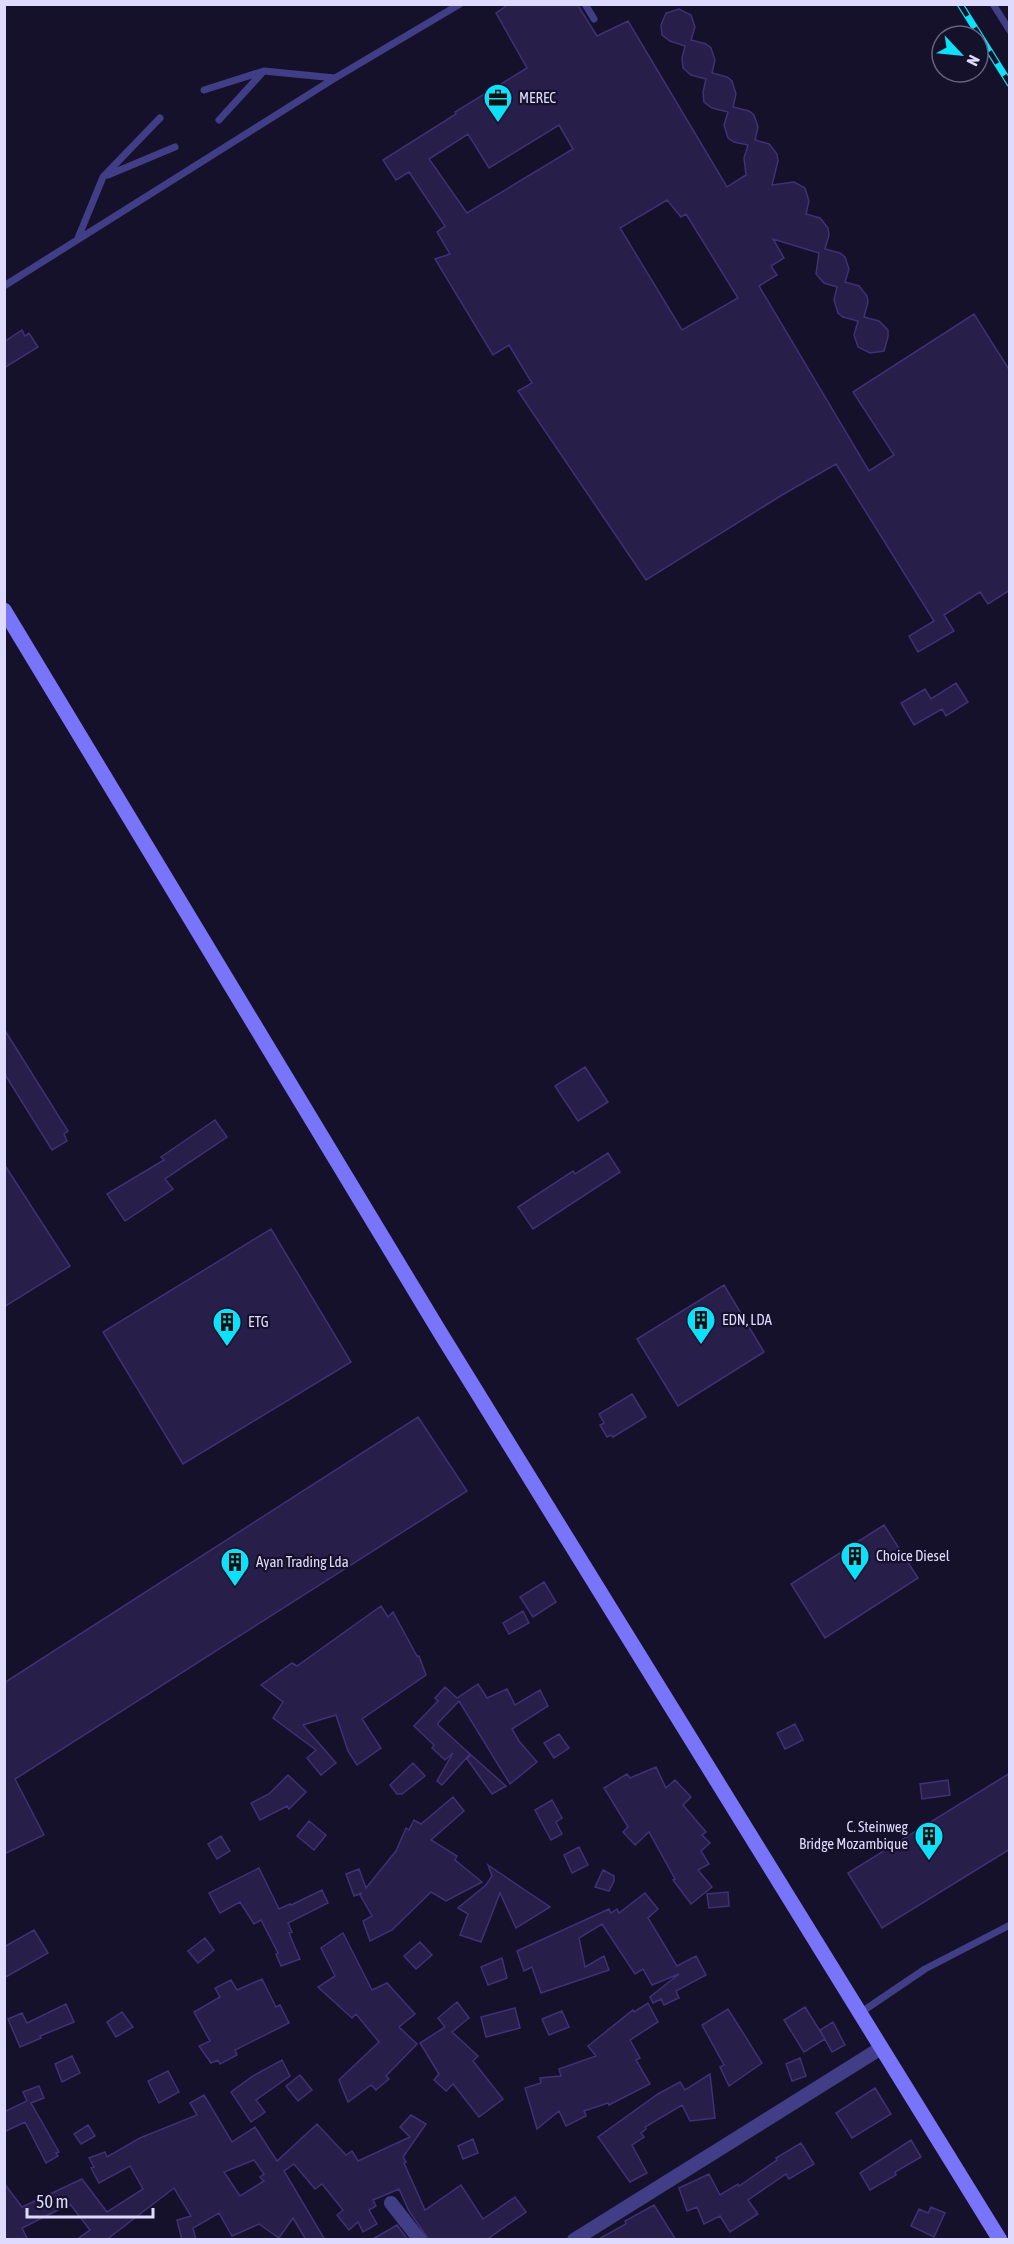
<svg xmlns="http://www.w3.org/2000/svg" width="1014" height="2244" viewBox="0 0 1014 2244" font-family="'Asap Condensed',sans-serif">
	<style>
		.building { fill: #271e4a; stroke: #3e3176; stroke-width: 1.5; fill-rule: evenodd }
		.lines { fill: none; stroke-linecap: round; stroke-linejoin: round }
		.service { stroke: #413e87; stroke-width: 7 }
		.minor { stroke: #413e87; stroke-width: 14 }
		.secondary { stroke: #7875fb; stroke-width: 15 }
		.rail-casing { stroke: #0ce1f9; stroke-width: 7 }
		.rail { stroke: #16112a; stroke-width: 4.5; stroke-dasharray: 14; stroke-linecap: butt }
		.labels { text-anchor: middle; stroke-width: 4.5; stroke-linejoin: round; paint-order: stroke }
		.poi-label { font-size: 15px; fill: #dfdbfe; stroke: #16112a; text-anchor: start }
	</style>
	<rect width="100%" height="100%" fill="#16112a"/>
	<path class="building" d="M509 4H577L597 36 628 21 727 187 746 175 744 158 748 145 734 142 728 138 724 125 728 112 712 108 704 102 703 92 706 79 691 75 683 68 682 58 685 46 670 41 662 35 661 25 666 13 679 9 691 15 695 27 691 40 706 44 711 48 715 60 712 73 727 77 732 81 736 94 733 107 749 111 754 115 758 127 755 140 769 144 777 154 778 161 772 185 794 182 805 188 809 201 806 214 820 218 828 228 829 235 825 249 840 253 845 257 849 269 845 282 859 286 867 296 868 302 864 317 879 321 888 330V337L884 351 870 353 858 347 854 335 858 321 843 317 838 313 834 300 837 287 824 283 816 274 819 253 773 239 784 258 771 266 777 275 759 286 869 471 894 455 853 392 974 314 1010 371V590L988 604 980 592 944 615 954 631 918 652 909 636 934 621 836 464 782 495 646 580 518 391 532 383 509 345 493 355 435 259 450 254 437 232 445 226 409 172 396 180 383 160 456 114 455 112 527 68 496 13ZM559 125 573 149 467 213 429 159 468 134 489 168ZM667 200 681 217 686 214 738 298 682 330 620 228Z
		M22 330 25 336 29 333 38 347 4 368V342Z
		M956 683 968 702 946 716 942 709 914 725 901 703 925 689 931 699Z
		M4 1029 68 1131 64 1134 67 1141 52 1150 4 1073Z
		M585 1067 608 1102 578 1121 555 1086Z
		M215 1120 227 1137 165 1179 173 1189 125 1221 107 1194 164 1160 161 1157Z
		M608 1153 620 1172 533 1229 518 1207 573 1171 575 1174Z
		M4 1164 70 1266 4 1307Z
		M271 1229 351 1362 183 1464 103 1332Z
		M724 1285 764 1352 678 1406 637 1339Z
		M632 1394 646 1417 613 1437 611 1435 607 1437 600 1425 604 1423 599 1414Z
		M418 1417 467 1491 15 1779 44 1835 4 1854V1683Z
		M884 1525 918 1578 825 1638 791 1584Z
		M544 1582 556 1602 533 1617 520 1597Z
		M381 1606 388 1617 393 1612 417 1656H419L426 1675 362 1719 381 1748 357 1765 348 1751 336 1715 303 1725 336 1763 321 1775 307 1758 316 1750 273 1718 283 1702 261 1685 292 1663 297 1666Z
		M523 1611 529 1623 509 1634 503 1623Z
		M478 1684 487 1698 507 1689 515 1705 540 1690 548 1706 512 1729 519 1741 537 1762 510 1784 459 1701 438 1723V1725L470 1754 442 1785 437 1781 453 1753 445 1760 432 1748 434 1745 414 1726 438 1701 435 1698 445 1687 457 1698Z
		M795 1724 803 1740 785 1749 777 1733Z
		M559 1734 569 1748 554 1758 544 1743Z
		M471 1755 506 1786 492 1794 467 1759Z
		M413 1763 425 1776 402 1794H397L390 1785Z
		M656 1767 666 1788 675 1780 691 1797 683 1805 706 1832 702 1835 710 1843 701 1851 709 1864 698 1870 712 1887 691 1904 673 1880 675 1879 649 1832 635 1845 623 1832 628 1827 604 1788 627 1774 630 1778Z
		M1010 1773V1849L882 1928 848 1873Z
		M288 1775 306 1792 289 1809 287 1806 260 1820 251 1803 269 1794Z
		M948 1780 950 1795 922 1799 920 1784Z
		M453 1797 464 1811 431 1840 457 1856 455 1860 482 1882 446 1901 431 1892 392 1930 370 1941 363 1921 372 1916 360 1895 362 1893 354 1896 346 1874 359 1869 366 1888 396 1851 406 1828 409 1830 414 1820 421 1824Z
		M552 1800 562 1818 556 1822 562 1834 551 1840 535 1810Z
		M309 1821 326 1835 314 1850 297 1836Z
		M221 1836 230 1851 217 1859 208 1844Z
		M579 1847 588 1865 572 1873 564 1855Z
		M488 1865 550 1907 516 1928 500 1893 481 1942 460 1935 468 1914 458 1908 486 1885 492 1876Z
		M259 1868 279 1909 290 1904 291 1905 322 1890 328 1903 288 1923 292 1932 289 1933 300 1959 281 1966 276 1954 278 1953 261 1920 254 1924 240 1902 220 1913 209 1893Z
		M603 1870 614 1876V1881L609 1891 595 1887Z
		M728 1892 729 1906 709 1908 707 1894Z
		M645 1893 658 1909 648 1918 677 1966 696 1956 706 1975 676 1991 679 1998 664 2005 661 1999 653 2003 650 1997 679 1974 652 1985 643 1969 635 1974 602 1924 579 1938 585 1967 604 1956 609 1970 541 1993 532 1967 524 1971 517 1951 609 1909 611 1913 617 1909 619 1913Z
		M34 1930 48 1953 4 1978V1947Z
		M343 1933 372 1990 387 1983 415 2014 399 2027 417 2044 386 2076 389 2079 376 2090 371 2085 348 2102 339 2080 379 2042 356 2014 352 2018 318 1987 335 1976 321 1948Z
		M205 1938 214 1950 198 1963 188 1951Z
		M420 1942 432 1955 416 1969 404 1956Z
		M502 1958 507 1978 488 1985 481 1967Z
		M262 1979 276 2007 280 2005 289 2023 235 2050 237 2055 220 2064 218 2060 211 2063 199 2046 210 2041 194 2012 220 1997 215 1988 231 1980 237 1990Z
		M457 2002 469 2018 452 2032 478 2056 473 2061 503 2099 479 2117 453 2084 446 2091 434 2080 439 2074 420 2043 445 2027 438 2018Z
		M648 2003 658 2022 630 2040 640 2058 636 2060 650 2084 609 2105 608 2103 584 2111 586 2116 566 2126 559 2111 537 2129 525 2088 541 2083 540 2078 561 2076 559 2069 596 2056 588 2046 633 2010 634 2012Z
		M66 2004 74 2022 40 2036 41 2038 20 2047 8 2019 22 2013 27 2023Z
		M805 2007 825 2039 804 2052 784 2020Z
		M515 2008 520 2028 486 2037 481 2017Z
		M728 2009 762 2063 729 2086 720 2067 724 2065 702 2025Z
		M562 2011 569 2027 549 2035 542 2019Z
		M122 2012 133 2027 116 2037 107 2022Z
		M833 2022 845 2045 832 2052 820 2030Z
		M72 2056 80 2073 62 2082 55 2064Z
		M800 2058 806 2076 792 2081 786 2064Z
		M282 2060 290 2076 256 2100 265 2112 251 2122 231 2092 253 2076Z
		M168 2071 179 2092 159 2103 148 2081Z
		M710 2074 715 2118 690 2121 682 2105 645 2127 646 2129 641 2133 644 2137 632 2145 647 2173 630 2182 598 2137 658 2094 680 2082 685 2090Z
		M300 2075 312 2090 298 2101 286 2086Z
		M39 2086 44 2098 31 2103 59 2152 56 2153 58 2156 46 2163 25 2122 4 2132V2112L27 2101 23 2092Z
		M875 2088 891 2114 852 2138 836 2113Z
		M204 2095 232 2142 255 2127 277 2161 317 2124 346 2155 352 2151 358 2161 410 2137 400 2127 411 2115 426 2124 403 2157 406 2162 404 2163 425 2210 461 2185 483 2219 515 2197 526 2212 486 2240H429L409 2211 399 2189 373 2200 376 2206 369 2210 377 2224 363 2232 358 2222 349 2230 337 2215 343 2210 322 2184 315 2189 294 2164 284 2171 325 2240H306L293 2218 279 2238 259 2224 232 2236 219 2213 193 2228 196 2240H182L177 2220 191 2216 174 2188 106 2240H76L90 2230 70 2204 22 2228 28 2240H4V2183L22 2207 82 2179 107 2212 143 2189 130 2166 99 2183 91 2168 94 2167 89 2158 105 2152 107 2157 140 2138 197 2115 190 2103ZM254 2160 264 2174 260 2177 264 2181 240 2196 224 2172Z
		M88 2125 95 2136 81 2144 74 2134Z
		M473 2139 478 2153 463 2159 458 2146Z
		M911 2140 921 2157 895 2172 896 2175 870 2190 860 2173Z
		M801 2143 814 2164 789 2179 786 2174 748 2200 758 2214 730 2232 720 2216 704 2224 697 2207 687 2211 679 2188 709 2174 720 2195 738 2184 739 2186 777 2160 776 2158Z
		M654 2205 676 2240H597L626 2224 625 2221Z
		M931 2207 945 2213 934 2237 911 2226 919 2209 928 2213Z
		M397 2225 408 2240H371Z"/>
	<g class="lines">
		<path class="service" d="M585 4 594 19
			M993 4 1010 31
			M204 90 264 71 335 78
			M219 120 262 73
			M108 175 175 147
			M78 238 103 177 160 118
			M4 286 335 78 460 4
			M860 2013 925 1969 1010 1925"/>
		<path class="minor" d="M391 2203 420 2240
			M574 2240 881 2048"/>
		<path class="secondary" d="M4 610 441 1334 1000 2240"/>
		<g class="rail-casing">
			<path id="rail" d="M960 4 1010 84"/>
		</g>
		<use href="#rail" class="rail"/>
	</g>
	<defs>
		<g id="office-pin" transform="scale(1.5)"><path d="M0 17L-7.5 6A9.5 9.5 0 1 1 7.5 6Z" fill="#0ce1f9" stroke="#16112a"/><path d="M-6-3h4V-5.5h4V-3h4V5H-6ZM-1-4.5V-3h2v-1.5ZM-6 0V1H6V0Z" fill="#111"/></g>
		<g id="building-pin" transform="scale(1.5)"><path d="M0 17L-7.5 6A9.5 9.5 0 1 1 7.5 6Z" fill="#0ce1f9" stroke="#16112a"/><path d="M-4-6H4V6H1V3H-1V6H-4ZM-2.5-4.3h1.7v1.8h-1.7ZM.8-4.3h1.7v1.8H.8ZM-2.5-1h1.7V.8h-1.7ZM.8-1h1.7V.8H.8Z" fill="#111"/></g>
	</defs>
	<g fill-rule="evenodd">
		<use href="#office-pin" x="498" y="98"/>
		<use href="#building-pin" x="701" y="1320"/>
		<use href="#building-pin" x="227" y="1322"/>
		<use href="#building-pin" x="855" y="1556"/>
		<use href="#building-pin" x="235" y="1562"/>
		<use href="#building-pin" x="929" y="1836"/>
	</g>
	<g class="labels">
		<g class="poi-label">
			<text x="519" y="103">MEREC</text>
			<text x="722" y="1325">EDN, LDA</text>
			<text x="248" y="1327">ETG</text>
			<text x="876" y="1561">Choice Diesel</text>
			<text x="256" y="1567">Ayan Trading Lda</text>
			<text x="908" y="1832" text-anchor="end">C. Steinweg<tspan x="908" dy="17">Bridge Mozambique</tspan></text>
		</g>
	</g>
	<rect width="1014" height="2244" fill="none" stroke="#dfdbfe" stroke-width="12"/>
	<g transform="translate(960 54) rotate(116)"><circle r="28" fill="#16112a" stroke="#66627f" stroke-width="1.5"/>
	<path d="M0-4.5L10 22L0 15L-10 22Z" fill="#0ce1f9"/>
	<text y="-9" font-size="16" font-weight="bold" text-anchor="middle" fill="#dfdbfe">N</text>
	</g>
	<path d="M27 2208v9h126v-9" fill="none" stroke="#dfdbfe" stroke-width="3"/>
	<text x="36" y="2208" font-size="18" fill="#dfdbfe" stroke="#16112a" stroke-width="4.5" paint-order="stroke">50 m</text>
</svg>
